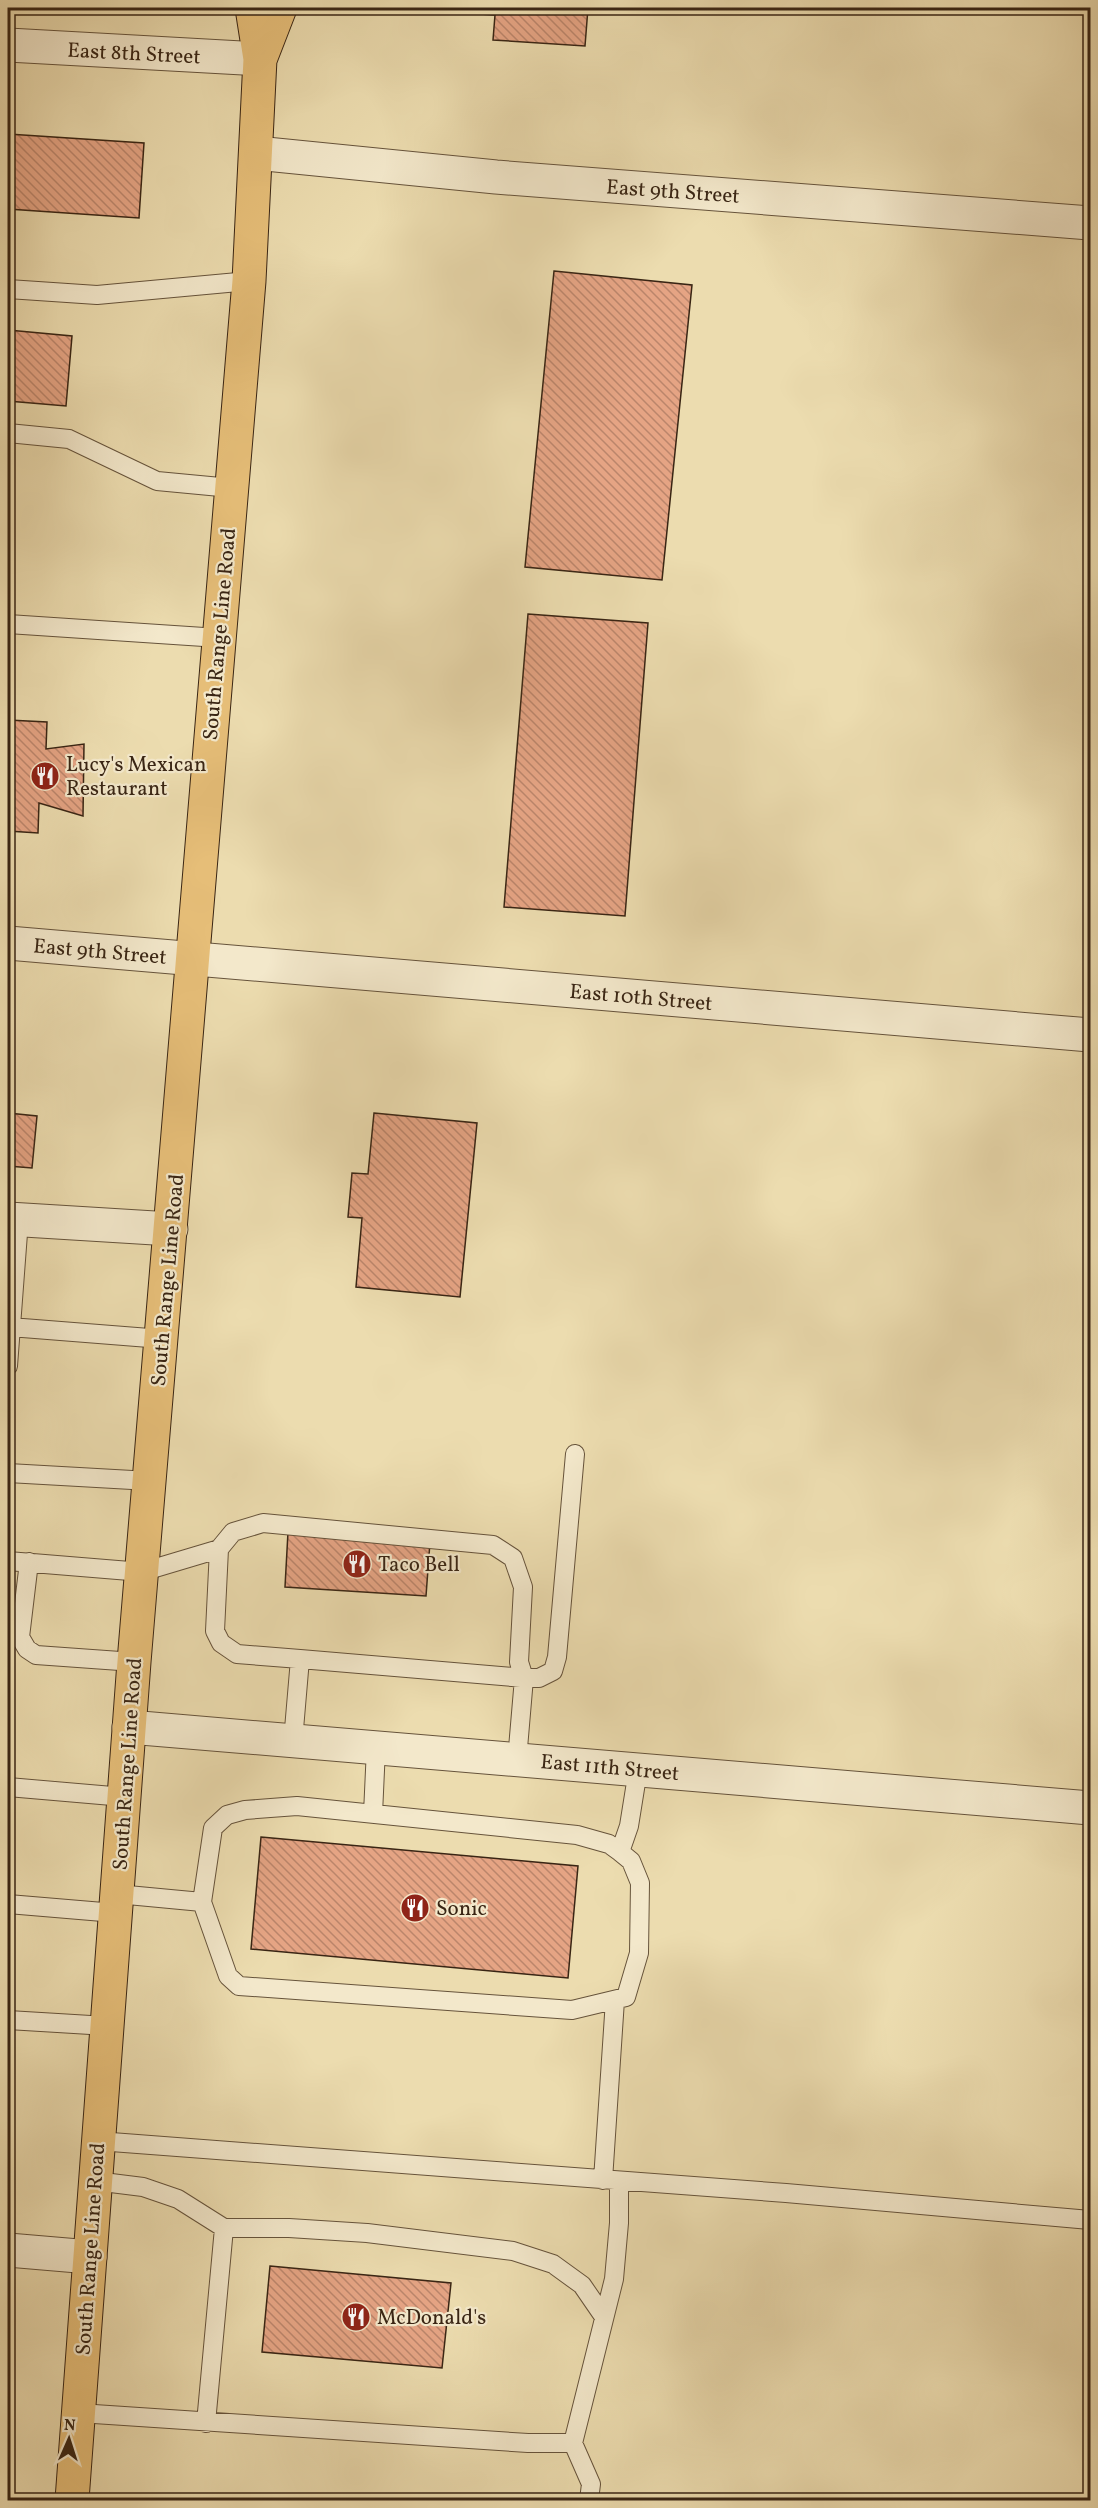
<svg xmlns="http://www.w3.org/2000/svg" width="1098" height="2508" viewBox="0 0 1098 2508" font-family="Vollkorn,serif">
	<style>
		.building { fill: url(#building-back-hatch); stroke: #392514; stroke-width: 1.5 }
		.lines { fill: none; stroke-linecap: round; stroke-linejoin: round }
		.service-casing { stroke: #66533b; stroke-width: 20 }
		.minor-casing { stroke: #66533b; stroke-width: 35 }
		.primary-casing { stroke: #392514; stroke-width: 35 }
		.service { stroke: #f3e8cb; stroke-width: 18 }
		.minor { stroke: #f3e8cb; stroke-width: 33 }
		.primary { stroke: #e6be78; stroke-width: 33 }
		.labels { text-anchor: middle; stroke-width: 4.5; stroke-linejoin: round; paint-order: stroke }
		.street-label { font-size: 21px; fill: #392514; stroke: #f3e8cb }
		.poi-label { font-size: 21px; fill: #392514; stroke: #f3e8cb; text-anchor: start }
	</style>
	<defs>
		<pattern id="building-back-hatch" width="6" height="6" patternUnits="userSpaceOnUse" patternTransform="scale(1.5)"><rect width="6" height="6" fill="#e5a484"/><path d="M-1 5l2 2M0 0l6 6M5-1l2 2" fill="none" stroke="#bb856b"/></pattern>
	</defs>
	<rect width="100%" height="100%" fill="#ecdcaf"/>
	<filter id="stains"><feTurbulence type="fractalNoise" baseFrequency=".00333" numOctaves="4"/><feColorMatrix values="0 0 0 0 .2 0 0 0 0 .09 0 0 0 0 .02 0 0 0 .5 -.17"/></filter>
	<radialGradient id="worn" r=".72"><stop offset=".6" stop-color="#630" stop-opacity="0"/><stop offset="1" stop-color="#630" stop-opacity=".3"/></radialGradient>
	<path class="building" d="M386 8H588L585 46 493 40 495 15Z
		M8 134 144 143 139 218 8 209Z
		M554 271 692 285 662 580 525 567Z
		M8 330 72 336 66 406 8 401Z
		M528 614 648 623 625 916 504 907Z
		M8 720 47 722 46 749 84 744 83 816 39 803 38 833 8 831Z
		M8 1113 37 1116 32 1168 8 1166Z
		M374 1113 477 1123 460 1297 356 1287 362 1218 348 1217 352 1173 368 1174Z
		M288 1532 430 1542 426 1596 285 1587Z
		M261 1837 578 1866 568 1978 251 1949Z
		M270 2266 451 2283 442 2368 262 2352Z"/>
	<g class="lines">
		<g class="service-casing">
			<path id="service" d="M8 289 97 295 249 281
				M8 433 69 439 157 481 231 488
				M8 624 219 638
				M10 1327 162 1339
				M8 1366 19 1220
				M8 1473 150 1481
				M219 1549 233 1532 263 1523 493 1545 513 1558 523 1587 519 1662 524 1678H539L553 1671 557 1657 575 1454
				M8 1561 142 1572 219 1549 215 1631 221 1643 237 1654 300 1659
				M29 1562 20 1637 27 1649 36 1655 134 1662
				M293 1741 300 1659 524 1678 517 1760
				M8 1787 124 1797
				M297 1806 577 1835 609 1844 620 1852 631 1861 640 1883 639 1953 626 1997 572 2010 239 1986 228 1976 202 1902 213 1828 227 1815 245 1810Z
				M373 1814 376 1748
				M620 1852 629 1826 638 1770
				M117 1894 202 1902
				M8 1904 115 1913
				M8 2020 107 2026
				M98 2141 786 2193 1090 2220
				M603 2180 615 2000
				M95 2181 143 2187 178 2199 224 2228H289L367 2233 513 2251 553 2264 582 2285 604 2317
				M79 2413 528 2443H573
				M206 2423 224 2228
				M589 2500 591 2484 573 2443 614 2279 619 2223V2181"/>
		</g>
		<g class="minor-casing">
			<path id="minor" d="M8 45 260 59
				M256 153 496 177 1090 223
				M8 943 1090 1035
				M8 1219 171 1229
				M129 1727 1090 1808
				M8 2250 90 2257"/>
		</g>
		<g class="primary-casing">
			<path id="primary" d="M261 57 280 8
				M72 2500 134 1662 249 281 260 59 252 8"/>
		</g>
		<use href="#service" class="service"/>
		<use href="#minor" class="minor"/>
		<use href="#primary" class="primary"/>
	</g>
	<defs>
		<g id="restaurant-disc" transform="scale(1.5)"><circle r="9.5" fill="#8f2418" stroke="#f3e8cb"/><path d="M-5-6h1v4h1v-4h1v4h1v-4h1v5L-1.5 .5V6h-2V.5L-5-1ZM5-6V6H3V1.5H1.5Q1.5-4 5-6Z" fill="#fff"/></g>
	</defs>
	<g fill-rule="evenodd">
		<use href="#restaurant-disc" x="45" y="776"/>
		<use href="#restaurant-disc" x="357" y="1564"/>
		<use href="#restaurant-disc" x="415" y="1908"/>
		<use href="#restaurant-disc" x="356" y="2317"/>
	</g>
	<g class="labels">
		<g class="street-label">
			<text transform="translate(134 53) rotate(3)" y="7">East 8th Street</text>
			<text transform="translate(673 191) rotate(4)" y="7">East 9th Street</text>
			<text transform="translate(219 634) rotate(-85)" y="7">South Range Line Road</text>
			<text transform="translate(100 951) rotate(5)" y="7">East 9th Street</text>
			<text transform="translate(641 997) rotate(5)" y="7">East 10th Street</text>
			<text transform="translate(167 1280) rotate(-85)" y="7">South Range Line Road</text>
			<text transform="translate(127 1764) rotate(-86)" y="7">South Range Line Road</text>
			<text transform="translate(610 1767) rotate(5)" y="7">East 11th Street</text>
			<text transform="translate(90 2249) rotate(-86)" y="7">South Range Line Road</text>
		</g>
		<g class="poi-label">
			<text x="66" y="771">Lucy's Mexican<tspan x="66" dy="24">Restaurant</tspan></text>
			<text x="378" y="1571">Taco Bell</text>
			<text x="436" y="1915">Sonic</text>
			<text x="377" y="2324">McDonald's</text>
		</g>
	</g>
	<rect width="1098" height="2508" fill="none" stroke="#ecdcaf" stroke-width="30"/>
	<rect x="9" y="9" width="1080" height="2490" fill="none" stroke="#392514" stroke-width="3"/>
	<rect x="15" y="15" width="1068" height="2478" fill="none" stroke="#392514" stroke-width="1.5"/>
	<g transform="translate(69 2439) rotate(3)" stroke="#f3e8cb" stroke-width="4.5" paint-order="stroke">
	<path d="M0-4.5L10 22L0 15L-10 22Z" fill="#392514"/>
	<text y="-9" font-size="16" font-weight="bold" text-anchor="middle" fill="#392514">N</text>
	</g>
	<rect width="100%" height="100%" filter="url(#stains)"/>
	<rect width="100%" height="100%" fill="url(#worn)"/>
</svg>
